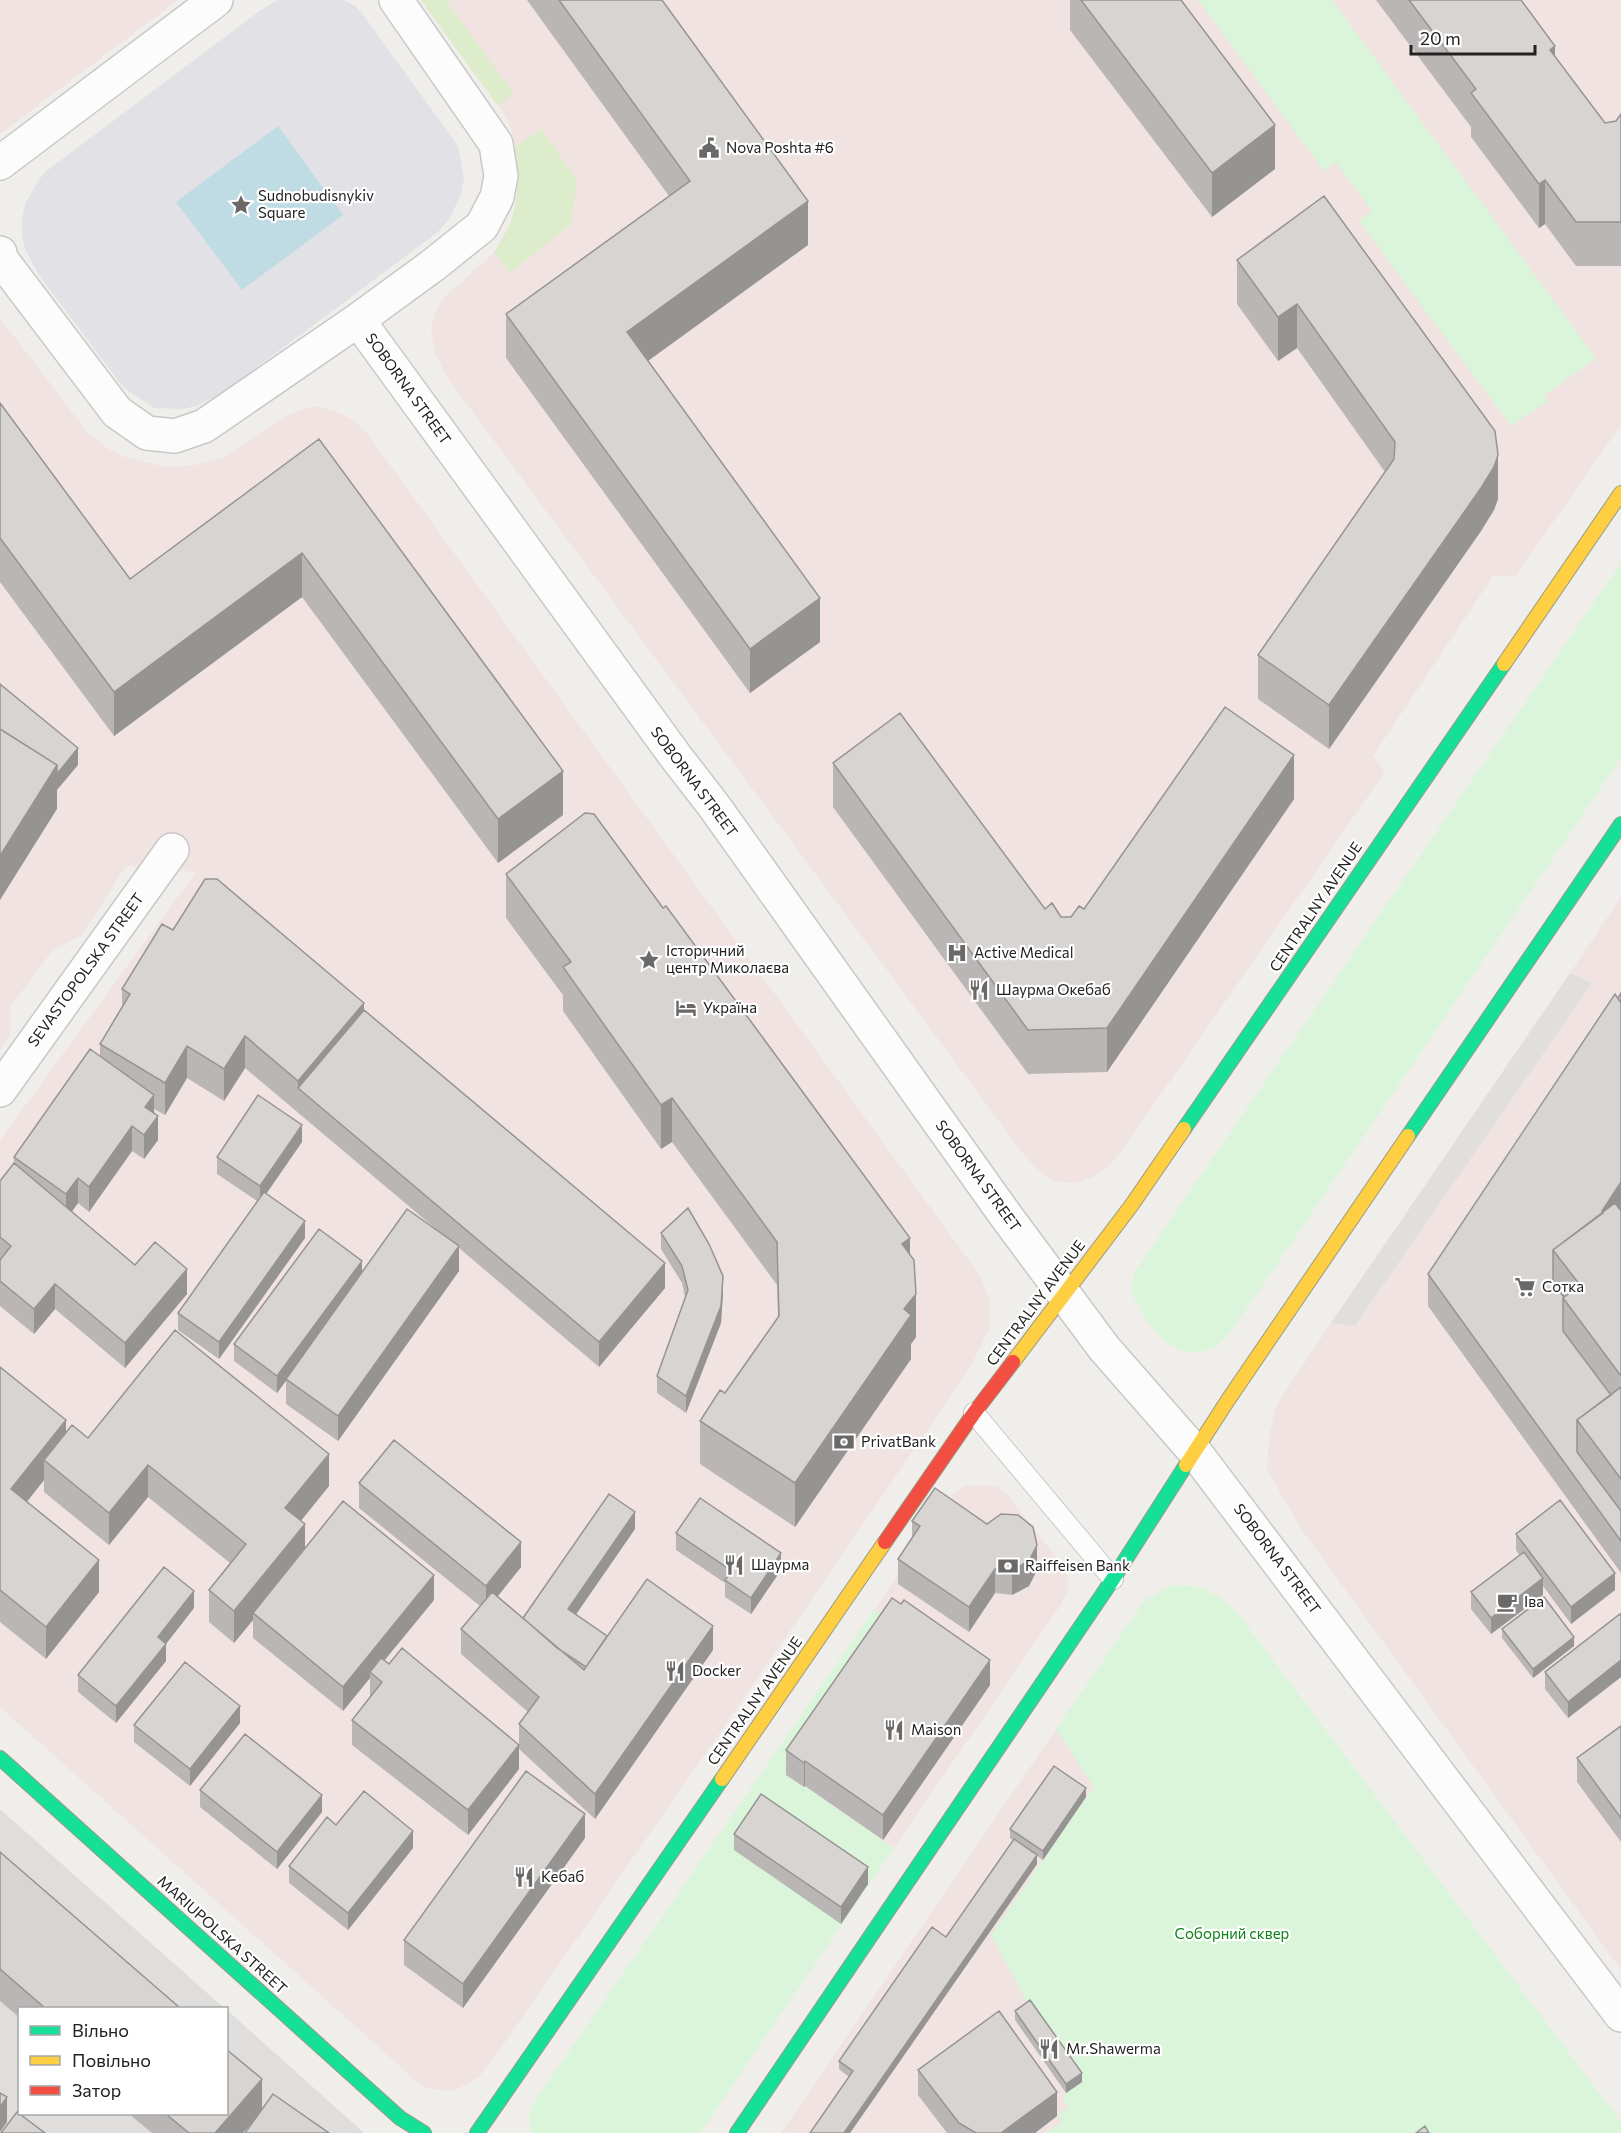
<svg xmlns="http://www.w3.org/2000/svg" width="1621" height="2133" viewBox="0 0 1621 2133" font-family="Commissioner,sans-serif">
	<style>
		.residential { fill: #dfdedc }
		.commercial { fill: #f1e3e1 }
		.grass { fill: #ddeccb }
		.park { fill: #daf5da }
		.parking { fill: #e0dfde }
		.plaza { fill: #e2e1e5 }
		.water { fill: #bfdbe3 }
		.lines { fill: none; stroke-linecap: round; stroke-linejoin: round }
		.lane-casing { stroke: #c9c8c7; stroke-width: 22 }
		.street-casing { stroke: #c9c8c7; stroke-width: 36 }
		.fast-casing { stroke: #999a82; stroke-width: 16 }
		.slow-casing { stroke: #999a82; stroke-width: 16 }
		.jam-casing { stroke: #999a82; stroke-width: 16 }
		.lane { stroke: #fdfcfc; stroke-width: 20 }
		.street { stroke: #fdfcfc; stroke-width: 33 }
		.fast { stroke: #16e098; stroke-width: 14 }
		.slow { stroke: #ffcf43; stroke-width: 14 }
		.jam { stroke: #f24e42; stroke-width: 14 }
		.wall { fill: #b9b6b5 }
		.shaded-wall { fill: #969493 }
		.building { fill: #d7d4d2; stroke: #969493; stroke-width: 1.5 }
		.labels { text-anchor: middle; stroke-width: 4.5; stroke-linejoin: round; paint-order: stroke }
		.poi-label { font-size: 15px; fill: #222; stroke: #fff; text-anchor: start }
		.street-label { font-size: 15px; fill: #222; stroke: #fff }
		.park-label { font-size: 15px; fill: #0c8416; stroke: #fff }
	</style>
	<rect width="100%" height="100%" fill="#f0eeeb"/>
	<path class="residential" d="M0 1809 224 2008H20V2114H226L227 2010 364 2133H0Z"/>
	<path class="commercial" d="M0 0H178L0 134Z
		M421 0H1621V425L1515 577 1494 575 1373 756 1385 772 1120 1153 1104 1170 1092 1177 1074 1183 1055 1181 1048 1178 1034 1166 1021 1151 448 379 435 354 431 329 435 312 443 299 494 252 510 226 517 199V157L512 130 502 111Z
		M0 318 89 434 107 448 125 457 165 467 195 465 225 457 290 414 313 406 335 411 352 419 366 432 976 1270 982 1280 990 1301 989 1329 971 1366 760 1675 501 2048 479 2077 454 2091 424 2088 0 1707V1140L196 872 126 866 82 935 52 951 11 1006 10 1036 0 1050Z
		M1621 897V1970L1302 1530 1267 1470 1269 1436 1277 1404 1331 1323 1355 1326 1591 983 1570 973Z
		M988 1485 1000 1488 1008 1495 1059 1561 1069 1580 1067 1592 1060 1606 894 1848 806 1786 804 1787 786 1775 892 1622 874 1610 938 1514 953 1494 964 1486Z
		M1056 1729 1094 1786 992 1935 1082 2082 1066 2093 1069 2107 1063 2121 1046 2133H781Z"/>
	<path class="grass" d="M421 0H446L514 94 498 106Z
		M541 128 577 180 571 224 510 273 494 252C517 219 522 187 515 147Z"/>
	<path class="park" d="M1198 0H1332L1596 358 1544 396 1548 401 1511 426 1359 221 1372 211 1336 162 1324 171Z
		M1621 563V758L1234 1327C1227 1336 1221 1345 1210 1349 1178 1361 1155 1335 1140 1309 1138 1304 1133 1298 1132 1293 1130 1285 1133 1278 1136 1270Z
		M1183 1585C1207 1587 1218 1595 1236 1611L1621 2122V2133H1046L1062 2121 1058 2115 1069 2106 1064 2101V2095L1081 2082 1029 2006 991 1935 1094 1787 1056 1729 1145 1600 1171 1586Z
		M874 1610 892 1622 786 1775 803 1787 805 1786 894 1848 700 2133H531L529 2112 535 2101Z"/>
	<path class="parking" d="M1570 973 1592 983 1355 1326 1331 1323Z"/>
	<path class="plaza" d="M278 0H344L355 6 364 16 458 146 464 178 461 195 448 221 438 232 224 392 196 406 183 409 154 408 123 387 38 274 25 249 22 235V220L25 204 38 181 45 172 261 10Z"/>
	<path class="water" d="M278 126 343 215 242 290 176 202Z"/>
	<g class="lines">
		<g class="lane-casing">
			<path id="lane" d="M974 1413 1113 1579"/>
		</g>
		<g class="street-casing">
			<path id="street" d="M0 163 216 0
				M0 253 1 259 117 412 147 433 175 436 204 426 358 320 432 266 482 226 497 197 501 176 496 144 396 0
				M358 320 676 757 714 806 1006 1216 1104 1348 1195 1452 1621 2015
				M0 1090 172 850"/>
		</g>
		<g class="fast-casing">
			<path id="fast" d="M1184 1129 1504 664
				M1408 1136 1621 824
				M0 1758 400 2118 424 2133
				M477 2133 722 1779
				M737 2133 1113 1579 1186 1465"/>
		</g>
		<g class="slow-casing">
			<path id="slow" d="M1504 664 1621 493
				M1013 1362 1131 1206 1184 1129
				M1186 1465 1228 1400 1408 1136
				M722 1779 885 1542"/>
		</g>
		<g class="jam-casing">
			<path id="jam" d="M885 1542 974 1413 1013 1362"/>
		</g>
		<use href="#lane" class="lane"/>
		<use href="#street" class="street"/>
		<use href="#fast" class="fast"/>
		<use href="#slow" class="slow"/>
		<use href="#jam" class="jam"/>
	</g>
	<path class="wall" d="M527 0H662L808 245 648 361 820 642 750 693 506 358V314L669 196Z
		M1070 0H1181L1275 169 1212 217 1070 30Z
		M1376 0H1521L1555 57 1605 123 1616 121 1621 114V266H1576L1545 224 1539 228 1471 137V127Z
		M1324 196 1498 499 1494 510 1481 531 1329 749 1258 699V655L1385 472 1297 348 1278 361 1237 304V260Z
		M0 403 130 579 319 439 563 815 498 863 302 597 114 736 0 582Z
		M833 763 1045 909 1061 917H1071L1084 909 1294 799 1107 1072 1028 1074 833 807Z
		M506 874 910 1255 916 1337 911 1344V1359L795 1527 700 1464V1421L725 1393 778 1317 777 1285 672 1142 661 1149 563 1011V995L506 918Z
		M173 930 364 1010 665 1288 599 1367 459 1248V1271L338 1441 286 1404V1380L277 1393 234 1361V1344L362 1273 443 1235 245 1068 224 1101 187 1078 165 1115 154 1109 158 1140 144 1159 132 1151 89 1212 78 1203 72 1212 135 1265 187 1294 125 1368 55 1309 34 1334 0 1306V1181L14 1164V1157L100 1056V1044L122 1008V989Z
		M1621 993V1573L1428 1306V1274Z
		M302 1142 266 1193 305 1238 219 1359 178 1330V1313L257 1201 217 1174V1157Z
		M661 1233 723 1293 721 1323 686 1413 657 1393V1376L685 1297 682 1283 661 1249Z
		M0 1367 66 1433 88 1438 329 1486 301 1521 305 1548 434 1600 385 1660 519 1769 468 1835 352 1745V1720L370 1697V1678L343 1711 253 1638V1620L234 1643 209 1622V1590L230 1563 148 1497 109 1545 44 1492V1480L27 1502 99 1592 46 1659 0 1622Z
		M359 1483 521 1567 498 1596 523 1618 635 1529 576 1614 607 1636 713 1650 595 1819 519 1749V1724L528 1712 461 1654V1629L480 1606 359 1508Z
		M912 1521 1037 1570 1029 1586 1012 1595 995 1593 969 1632 898 1584V1559L912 1539Z
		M676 1533 781 1570 751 1614 725 1597V1583L676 1550Z
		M1516 1534 1615 1590 1571 1624 1543 1586V1595L1491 1634 1471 1609V1592L1519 1555 1516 1550Z
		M194 1608 166 1644V1661L116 1723 78 1692V1675Z
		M1621 1616V1677L1568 1718 1545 1689V1672Z
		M1502 1629 1574 1646 1533 1678 1502 1638Z
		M990 1685 883 1840 805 1786 804 1787 786 1775V1750Z
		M240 1723 190 1786 134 1742V1725Z
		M1621 1726V1842L1577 1782V1758Z
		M200 1790 322 1812 277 1869 200 1807Z
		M1086 1797 1043 1860 1037 1856V1864L850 2133H810L849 2077 839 2069V2061L946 1937 1013 1840 1010 1838V1829Z
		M734 1834 868 1884 841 1924 734 1850Z
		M585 1838 463 2008 404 1965V1940Z
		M413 1848 348 1930 289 1883V1866Z
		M0 1852 180 2008H20V2018L0 2001Z
		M1015 2011 1082 2082 1066 2093 1015 2020Z
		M918 2070 1057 2116 1035 2133H947L918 2095Z
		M129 2114H226L257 2117 243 2133H152Z"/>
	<path class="shaded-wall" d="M1555 46V90L1550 50Z
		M1275 125V169L1212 217V173Z
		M1545 180V224L1539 228V184Z
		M808 201V245L627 376V332Z
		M1297 304V348L1278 361V317Z
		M1498 455V499L1494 510 1481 531 1329 749V705Z
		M302 553V597L114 736V692Z
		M820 598V642L750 693V649Z
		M78 748V765L57 790V809L0 900V856L57 765Z
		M1294 755V799L1107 1072V1028Z
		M563 771V815L498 863V819Z
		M364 1003V1035L298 1088V1081Z
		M245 1036V1068L224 1101V1069Z
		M187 1046V1078L165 1115V1083Z
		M154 1095V1119L145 1107Z
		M672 1098V1142L661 1149V1105Z
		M158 1116V1140L144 1159V1135Z
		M302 1125V1142L260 1203V1186Z
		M132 1126V1151L89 1212V1187Z
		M78 1178V1203L66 1219V1194Z
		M1621 1182V1214L1602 1243V1211Z
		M305 1221V1238L219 1359V1342Z
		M910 1238V1282L902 1244Z
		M459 1246V1271L338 1441V1416Z
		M362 1261V1278L277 1393V1376Z
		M665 1263V1288L599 1367V1342Z
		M187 1269V1294L125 1368V1343Z
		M723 1276V1293L721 1323 686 1413V1396Z
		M55 1284V1309L34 1334V1309Z
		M916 1294V1337L911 1344V1359L795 1527V1483L904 1309Z
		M66 1420V1452L44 1460V1480L11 1521V1489Z
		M329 1454V1486L285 1540V1508Z
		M148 1465V1497L109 1545V1513Z
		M635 1512V1529L568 1626V1609Z
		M305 1524V1555L253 1613V1620L234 1643V1611Z
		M521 1542V1567L486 1611V1586Z
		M1037 1545V1570L1029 1586 1012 1595V1570Z
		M781 1553V1570L751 1614V1598Z
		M99 1560V1592L46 1659V1627Z
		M995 1569V1593L969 1632V1607Z
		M1615 1573V1590L1571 1624V1607Z
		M434 1575V1600L373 1674 370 1672V1678L343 1711V1687Z
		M1543 1578V1595L1491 1634V1618Z
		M194 1591V1608L158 1654V1637Z
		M713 1626V1650L595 1819V1794Z
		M1574 1637V1646L1533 1678V1669Z
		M166 1644V1661L116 1723V1706Z
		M990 1660V1685L883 1840V1815Z
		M1621 1660V1677L1568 1718V1702Z
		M240 1706V1723L190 1786V1769Z
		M519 1745V1769L468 1835V1810Z
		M805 1761V1786L804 1787V1763Z
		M1086 1788V1797L1043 1860V1851Z
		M322 1795V1812L277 1869V1852Z
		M585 1814V1838L463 2008V1984Z
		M413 1831V1848L348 1930V1913Z
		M1037 1855V1864L850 2133H844Z
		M868 1867V1884L841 1924V1907Z
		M1082 2073V2082L1066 2093V2084Z
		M262 2079V2111L243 2133H215Z
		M1057 2092V2116L1035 2133H1001Z
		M7 2097V2122L0 2132V2107Z"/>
	<path class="building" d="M559 0H662L808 201 627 332 820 598 750 649 506 314 690 181Z
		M1081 0H1181L1275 125 1212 173Z
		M1409 0H1521L1555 46 1550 50 1605 123 1616 121 1621 114V222H1576L1545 180 1539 184 1471 93 1476 89Z
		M1324 196 1495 431 1498 455 1494 467 1481 488 1329 705 1258 655 1394 459 1395 442 1297 304 1278 317 1237 260Z
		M0 403 130 579 319 439 563 771 498 819 302 553 114 692 0 538Z
		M0 684 78 748 57 774V765L0 729Z
		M1225 707 1294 755 1107 1028 1028 1030 833 763 900 713 1045 909 1052 903 1061 917H1071L1079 906 1084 909Z
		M0 729 57 765 0 856Z
		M585 813 594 814 663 908 666 906 910 1238 902 1244 914 1260 916 1294 904 1309 911 1315 795 1483 700 1421 720 1390 725 1393 779 1316 777 1242 672 1098 661 1105 563 967 571 962 506 874Z
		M205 879H217L364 1003 298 1081 245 1036 224 1069 187 1046 165 1083 100 1044 130 994 122 989 162 924 173 930Z
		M1621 993V1003L1618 998Z
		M1615 994 1621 1003V1182L1602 1211 1603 1213 1553 1250V1283L1564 1297 1563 1298V1331L1611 1395 1577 1420V1452L1621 1511V1541L1428 1274Z
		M364 1010 665 1263 599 1342 298 1088Z
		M90 1049 154 1095 145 1107 158 1116 144 1135 132 1126 89 1187 78 1178 66 1194 14 1157Z
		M258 1095 302 1125 260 1186 217 1157Z
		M14 1163 135 1265 155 1242 187 1269 125 1343 55 1284 34 1309 0 1281V1260L11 1246 0 1237V1181Z
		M264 1192 305 1221 219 1342 178 1313Z
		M1615 1203 1621 1211V1376L1563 1298 1580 1285 1553 1250Z
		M688 1208 709 1244 723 1276 721 1306 686 1396 657 1376 688 1290 682 1266 661 1233Z
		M407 1209 459 1246 338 1416 286 1379Z
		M319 1229 362 1261 277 1376 234 1344Z
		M175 1330 329 1454 285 1508 305 1524 234 1611 209 1590 246 1544 148 1465 109 1513 44 1460 72 1425 88 1438Z
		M0 1367 66 1420 11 1489 99 1560 46 1627 0 1590Z
		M1621 1387V1479L1577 1420Z
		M394 1440 521 1542 486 1586 359 1483Z
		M935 1488 987 1524 1001 1514 1018 1515 1033 1527 1037 1545 1029 1561 1012 1570 995 1569 969 1607 898 1559 920 1526 912 1521Z
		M609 1494 635 1512 568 1609 607 1636 586 1667 557 1648 523 1618Z
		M700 1498 781 1553 751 1598 725 1580 732 1571 676 1533Z
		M1560 1500 1615 1573 1571 1607 1516 1534Z
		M343 1501 434 1575 343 1687 253 1613Z
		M1524 1552 1543 1578 1491 1618 1471 1592Z
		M164 1567 194 1591 158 1637 166 1644 116 1706 78 1675Z
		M647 1579 713 1626 595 1794 519 1724 539 1697 461 1629 492 1592 584 1670Z
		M1544 1597 1574 1637 1533 1669 1502 1629Z
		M892 1598 901 1604 904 1600 990 1660 883 1815 805 1761 804 1763 786 1750Z
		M1620 1614 1621 1616V1660L1568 1702 1545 1672Z
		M402 1648 519 1745 468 1810 352 1720 382 1682 370 1672 381 1658 389 1664Z
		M185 1662 240 1706 190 1769 134 1725Z
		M1621 1726V1818L1577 1758Z
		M245 1734 322 1795 277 1852 200 1790Z
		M1054 1766 1086 1788 1043 1851 1010 1829Z
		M526 1771 585 1814 463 1984 404 1940Z
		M364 1791 413 1831 348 1913 289 1866 327 1817 336 1825Z
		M761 1794 868 1867 841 1907 734 1834Z
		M1014 1839 1037 1855 844 2133H810L853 2071 839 2061 932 1927 946 1937Z
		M0 1852 180 2008H45L0 1969Z
		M1030 2000 1082 2073 1066 2084 1015 2011Z
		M999 2011 1057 2092 1001 2133H976L959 2123 918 2070Z
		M226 2049 262 2079 215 2133H189L166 2114H226Z
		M0 2093 7 2097 0 2107Z
		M273 2094 329 2133H245Z
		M17 2112 45 2133H1Z
		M1425 2126 1429 2133H1416Z"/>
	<defs>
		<g id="civic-bare" transform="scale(1.62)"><path d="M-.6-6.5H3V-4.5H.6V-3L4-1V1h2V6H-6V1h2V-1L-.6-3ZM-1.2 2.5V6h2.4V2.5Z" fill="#6a6968" stroke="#fff" stroke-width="2.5" paint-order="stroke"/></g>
		<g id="sight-bare" transform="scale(1.62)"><path d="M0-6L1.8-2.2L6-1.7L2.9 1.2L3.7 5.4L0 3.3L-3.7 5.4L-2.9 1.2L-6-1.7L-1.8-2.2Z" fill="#6a6968" stroke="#fff" stroke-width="2.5" paint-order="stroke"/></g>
		<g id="hospital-bare" transform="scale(1.62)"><path d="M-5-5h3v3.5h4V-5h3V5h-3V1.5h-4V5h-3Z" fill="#6a6968" stroke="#fff" stroke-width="2.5" paint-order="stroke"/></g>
		<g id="restaurant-bare" transform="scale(1.62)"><path d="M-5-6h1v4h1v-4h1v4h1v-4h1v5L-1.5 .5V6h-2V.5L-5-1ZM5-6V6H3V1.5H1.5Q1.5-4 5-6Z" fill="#6a6968" stroke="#fff" stroke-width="2.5" paint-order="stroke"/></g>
		<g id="hotel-bare" transform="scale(1.62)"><path d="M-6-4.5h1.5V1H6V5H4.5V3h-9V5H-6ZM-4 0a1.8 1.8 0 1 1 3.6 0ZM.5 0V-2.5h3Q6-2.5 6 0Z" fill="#6a6968" stroke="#fff" stroke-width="2.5" paint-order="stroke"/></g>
		<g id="supermarket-bare" transform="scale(1.62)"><path d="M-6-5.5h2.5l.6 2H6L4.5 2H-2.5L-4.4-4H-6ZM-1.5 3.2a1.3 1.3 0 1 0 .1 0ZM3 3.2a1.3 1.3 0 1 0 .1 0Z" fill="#6a6968" stroke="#fff" stroke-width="2.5" paint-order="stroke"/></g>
		<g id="bank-bare" transform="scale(1.62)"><path d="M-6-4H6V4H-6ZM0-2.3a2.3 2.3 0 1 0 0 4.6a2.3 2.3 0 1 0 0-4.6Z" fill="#6a6968" stroke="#fff" stroke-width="2.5" paint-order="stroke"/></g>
		<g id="cafe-bare" transform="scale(1.62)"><path d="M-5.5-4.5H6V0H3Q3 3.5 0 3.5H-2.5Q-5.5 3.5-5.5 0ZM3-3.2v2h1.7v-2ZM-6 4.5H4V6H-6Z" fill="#6a6968" stroke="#fff" stroke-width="2.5" paint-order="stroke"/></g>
	</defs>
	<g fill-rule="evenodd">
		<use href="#civic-bare" x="709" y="148"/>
		<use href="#sight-bare" x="241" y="205"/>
		<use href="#hospital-bare" x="957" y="953"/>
		<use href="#sight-bare" x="649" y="960"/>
		<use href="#restaurant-bare" x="979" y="990"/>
		<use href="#hotel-bare" x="686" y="1008"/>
		<use href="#supermarket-bare" x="1525" y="1287"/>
		<use href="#bank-bare" x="844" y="1442"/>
		<use href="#restaurant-bare" x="734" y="1565"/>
		<use href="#bank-bare" x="1008" y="1566"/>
		<use href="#cafe-bare" x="1507" y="1602"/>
		<use href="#restaurant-bare" x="675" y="1671"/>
		<use href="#restaurant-bare" x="894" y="1730"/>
		<use href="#restaurant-bare" x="524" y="1877"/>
		<use href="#restaurant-bare" x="1049" y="2049"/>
	</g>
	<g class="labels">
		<g class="poi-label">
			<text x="726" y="153">Nova Poshta #6</text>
			<text x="258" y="201">Sudnobudisnykiv<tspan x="258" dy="17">Square</tspan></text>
			<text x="666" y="956">Історичний<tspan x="666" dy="17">центр Миколаєва</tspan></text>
			<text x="974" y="958">Active Medical</text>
			<text x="996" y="995">Шаурма Окебаб</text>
			<text x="703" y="1013">Україна</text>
			<text x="1542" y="1292">Сотка</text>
			<text x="861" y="1447">PrivatBank</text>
			<text x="751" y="1570">Шаурма</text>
			<text x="1025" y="1571">Raiffeisen Bank</text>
			<text x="1524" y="1607">Іва</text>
			<text x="692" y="1676">Docker</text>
			<text x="911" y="1735">Maison</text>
			<text x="541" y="1882">Кебаб</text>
			<text x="1066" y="2054">Mr.Shawerma</text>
		</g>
		<g class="street-label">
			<text transform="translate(408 389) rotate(54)" y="5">SOBORNA STREET</text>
			<text transform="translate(694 782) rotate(53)" y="5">SOBORNA STREET</text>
			<text transform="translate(1316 907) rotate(-56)" y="5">CENTRALNY AVENUE</text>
			<text transform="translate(86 970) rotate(-54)" y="5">SEVASTOPOLSKA STREET</text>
			<text transform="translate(978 1176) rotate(54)" y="5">SOBORNA STREET</text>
			<text transform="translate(1036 1303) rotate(-53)" y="5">CENTRALNY AVENUE</text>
			<text transform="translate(1277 1559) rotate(53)" y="5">SOBORNA STREET</text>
			<text transform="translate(755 1701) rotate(-55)" y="5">CENTRALNY AVENUE</text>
			<text transform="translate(222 1935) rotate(42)" y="5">MARIUPOLSKA STREET</text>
		</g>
		<g class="park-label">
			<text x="1232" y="1939">Соборний сквер</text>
		</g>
	</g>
	<rect x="18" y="2007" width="210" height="108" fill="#ffffff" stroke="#a7a7a7" stroke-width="1.5"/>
	<rect x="30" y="2026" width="30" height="9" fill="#16e098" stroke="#a7a7a7" stroke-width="1.5"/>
	<text x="72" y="2037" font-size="18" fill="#222222">Вільно</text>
	<rect x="30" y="2056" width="30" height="9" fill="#ffcf43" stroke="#a7a7a7" stroke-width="1.5"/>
	<text x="72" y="2067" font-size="18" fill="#222222">Повільно</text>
	<rect x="30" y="2086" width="30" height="9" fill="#f24e42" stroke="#a7a7a7" stroke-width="1.5"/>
	<text x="72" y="2097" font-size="18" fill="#222222">Затор</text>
	<path d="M1411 45v9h124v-9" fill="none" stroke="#222222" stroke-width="3"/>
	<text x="1420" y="45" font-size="18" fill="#222222" stroke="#ffffff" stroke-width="4.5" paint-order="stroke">20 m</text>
</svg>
